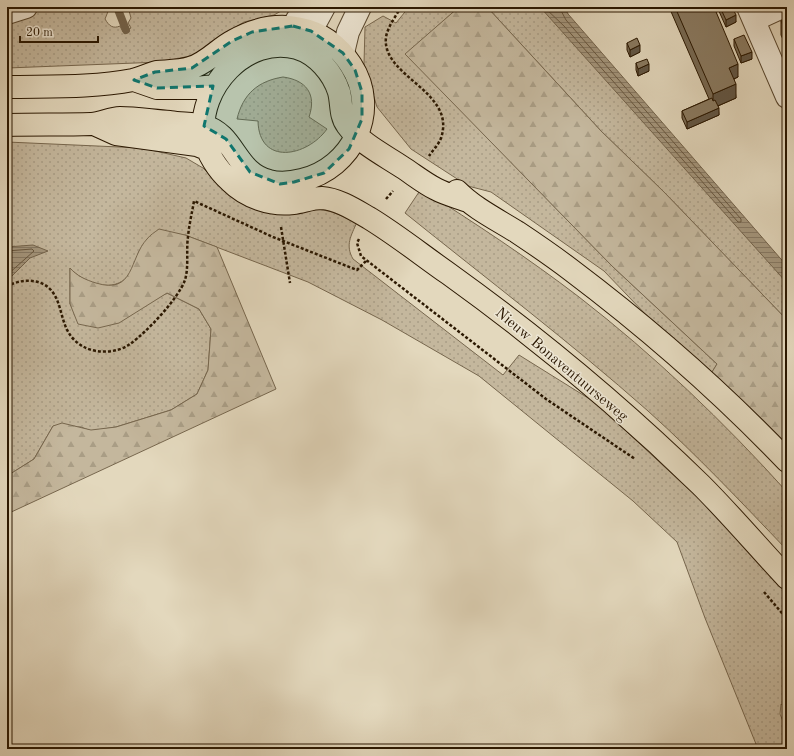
<svg xmlns="http://www.w3.org/2000/svg" width="794" height="756" viewBox="0 0 794 756" font-family="'Old Standard TT',serif">
	<style>
		.grass { fill: url(#grass-dots); stroke: #77674e }
		.forest { fill: url(#forest-firs); stroke: #77674e }
		.water { fill: url(#water-rules); stroke: #73634b }
		.lines { fill: none; stroke-linecap: round; stroke-linejoin: round }
		.shore { stroke: #67563e; stroke-width: 1 }
		.stream { stroke: #73634b; stroke-width: 8 }
		.minor-casing { stroke: #58472f; stroke-width: 24 }
		.major-casing { stroke: #2a1700; stroke-width: 24 }
		.path { stroke: #2a1700; stroke-width: 2.5; stroke-dasharray: 3 2; stroke-linecap: butt }
		.minor { stroke: #ede6d4; stroke-width: 22 }
		.major { stroke: #e3d8bd; stroke-width: 22 }
		.wall { fill: #776a54; stroke: #2a1700 }
		.shaded-wall { fill: #615645; stroke: #2a1700 }
		.building { fill: #8a7b62; stroke: #2a1700 }
		.marked { fill: #0f766e; fill-opacity: 0.2; stroke: #0f766e; stroke-width: 3; stroke-dasharray: 8 5; stroke-linejoin: round }
		.labels { text-anchor: middle; stroke-width: 3; stroke-linejoin: round; paint-order: stroke }
		.street-label { font-size: 15px; fill: #2a1700; stroke: #ede6d4 }
	</style>
	<defs>
		<pattern id="grass-dots" width="8" height="8" patternUnits="userSpaceOnUse"><rect width="8" height="8" fill="#c4b79d"/><path d="M2 2h.1M6 6h.1" fill="none" stroke="#a99d85" stroke-width="1.8" stroke-linecap="round"/></pattern>
		<pattern id="forest-firs" width="22" height="20" patternUnits="userSpaceOnUse"><rect width="22" height="20" fill="#c4b79d"/><path d="M5 1l3.5 6h-7zM16 11l3.5 6h-7z" fill="#a99d85"/></pattern>
		<pattern id="water-rules" width="6" height="5" patternUnits="userSpaceOnUse"><rect width="6" height="5" fill="#a4967d"/><path d="M0 2.5h6" fill="none" stroke="#867964"/></pattern>
	</defs>
	<rect width="100%" height="100%" fill="#e3d8bd"/>
	<filter id="stains"><feTurbulence type="fractalNoise" baseFrequency=".005" numOctaves="4"/><feColorMatrix values="0 0 0 0 .2 0 0 0 0 .09 0 0 0 0 .02 0 0 0 .5 -.17"/></filter>
	<radialGradient id="worn" r=".72"><stop offset=".6" stop-color="#630" stop-opacity="0"/><stop offset="1" stop-color="#630" stop-opacity=".3"/></radialGradient>
	<path class="grass" d="M48 7H114L109 9 105 19C109 26 113 29 120 26L123 32 131 28 128 23 131 18 128 7H288L274 15 244 22 226 33 195 55 161 62 7 68V22Z
		M409 7H459L406 54 612 266 717 364 712 372 651 320 604 271 491 192 468 186 411 149 377 107 364 64 365 27 383 16 396 23Z
		M487 7H565L571 21 787 269V320L664 192 601 131Z
		M283 77C306 80 317 94 309 117L327 129C307 157 259 166 258 121L237 119C243 94 258 81 283 77Z
		M7 142 142 148 186 158 203 168 223 188 303 210 319 209 332 212 357 222C351 236 345 245 353 259L503 375 519 355 596 403 714 513 787 592V708L781 704 780 714 787 731V749H758L705 618 677 542 633 501 479 376 382 320 308 282 185 235 177 234 139 251C136 259 134 269 129 275 114 294 84 284 70 268V304L150 302 167 293 199 309 211 329 208 370 197 394 171 410 116 427 91 431 81 427 53 426 34 459 7 476V281L30 258 15 247H7Z
		M421 189C475 223 528 258 579 297 654 355 724 422 787 492V550C742 503 697 455 648 411 570 342 487 279 405 213Z"/>
	<path class="forest" d="M459 7H487L601 131 664 192 787 320V445L712 372 717 364 612 266 405 54Z
		M159 229 185 235 217 247 276 389 7 514V476L34 459 53 426 62 423 91 430 116 427 171 410 197 394 208 370 211 329 199 309 167 293 119 323 98 328 78 324 70 304V268C77 276 86 280 96 283 135 295 129 258 147 239 150 235 155 232 159 229Z"/>
	<path class="water" d="M540 7H562L787 266V283Z
		M33 245 48 251 30 258 7 281V247Z"/>
	<g class="lines">
		<path class="shore" d="M544 7 564 26 738 222H741V219L566 20 559 7
			M7 251 32 249 34 251 7 275"/>
		<path class="stream" d="M117 7 126 30"/>
		<g class="minor-casing">
			<path id="minor" d="M748 7 787 97
				M7 13 26 7
				M754 20 782 7
				M293 26 305 7
				M311 31 324 7
				M343 53 348 32 360 7"/>
		</g>
		<g class="major-casing">
			<path id="major" d="M134 80 157 88H196L215 86
				M7 87C48 86 92 88 133 80 141 78 149 74 157 72 168 71 180 71 190 68 206 64 219 48 233 41 275 17 324 23 351 65 381 111 352 168 302 180 290 183 280 184 269 181 235 173 235 134 204 126 193 123 181 124 170 122 154 121 136 118 120 118 110 118 101 124 91 124 63 125 35 124 7 125
				M94 124 116 134 197 145 207 149
				M457 191C474 208 496 219 517 232 535 244 554 257 571 270 648 328 720 391 787 461
				M468 201C457 197 445 194 436 189 424 183 413 174 402 167 384 155 360 143 347 125 340 116 342 103 339 92 333 73 317 54 297 48 246 34 197 88 204 137 207 154 218 170 230 181 246 197 271 206 293 203 302 202 312 198 322 198 338 199 355 210 369 218 397 235 423 256 449 274 538 338 623 409 701 485 731 515 758 547 787 578"/>
		</g>
		<path class="path" d="M401 7C396 16 388 26 386 37 381 77 457 91 441 138 439 144 433 150 429 156
			M386 199 393 191
			M281 227 290 283
			M359 239 357 243 361 256 546 399 635 459
			M7 287C18 279 38 278 49 288 66 304 57 333 84 347 97 354 118 353 130 344 147 332 178 299 185 280 189 267 186 250 188 237 189 225 192 213 194 201L273 237 357 270 367 260
			M764 592 787 619"/>
		<use href="#minor" class="minor"/>
		<use href="#major" class="major"/>
	</g>
	<path class="wall" d="M669 7H714L738 77 734 79 736 98 718 106 719 115 687 129 682 118V111L709 99Z
		M718 7H732L736 22 726 27 718 9Z
		M787 19V48L781 35V21Z
		M734 39 752 59 741 63 734 46Z
		M627 43 640 52 630 57 627 50Z
		M636 63 649 71 638 76 636 70Z"/>
	<path class="shaded-wall" d="M736 15V22L726 27V20Z
		M640 45V52L630 57V50Z
		M752 52V59L741 63V56Z
		M649 64V71L638 76V69Z
		M738 64V77L729 81V68Z
		M736 84V98L713 108V94Z
		M719 108V115L687 129V122Z"/>
	<path class="building" d="M675 7H714L738 64 729 68 736 84 713 94Z
		M720 7H732L736 15 726 20Z
		M787 19V34L781 21Z
		M744 35 752 52 741 56 734 39Z
		M637 38 640 45 630 50 627 43Z
		M647 59 649 64 638 69 636 63Z
		M712 98 713 101 715 100 719 108 687 122 682 111Z"/>
	<path class="marked" d="M293 26 311 31 343 53 355 70 362 92V119L349 149 324 173 294 182 280 184 250 172 226 139 204 126 213 86 157 88 134 80 155 72 192 68 232 41 252 32Z"/>
	<g class="labels">
		<g class="street-label">
			<text transform="translate(562 364) rotate(40)" y="5">Nieuw Bonaventuurseweg</text>
		</g>
	</g>
	<rect width="794" height="756" fill="none" stroke="#e3d8bd" stroke-width="24"/>
	<rect x="8" y="8" width="778" height="740" fill="none" stroke="#2a1700" stroke-width="2"/>
	<rect x="12" y="12" width="770" height="732" fill="none" stroke="#2a1700"/>
	<path d="M20 36v6h78v-6" fill="none" stroke="#2a1700" stroke-width="2"/>
	<text x="26" y="36" font-size="12" fill="#2a1700" stroke="#ede6d4" stroke-width="3" paint-order="stroke">20 m</text>
	<rect width="100%" height="100%" filter="url(#stains)"/>
	<rect width="100%" height="100%" fill="url(#worn)"/>
</svg>
